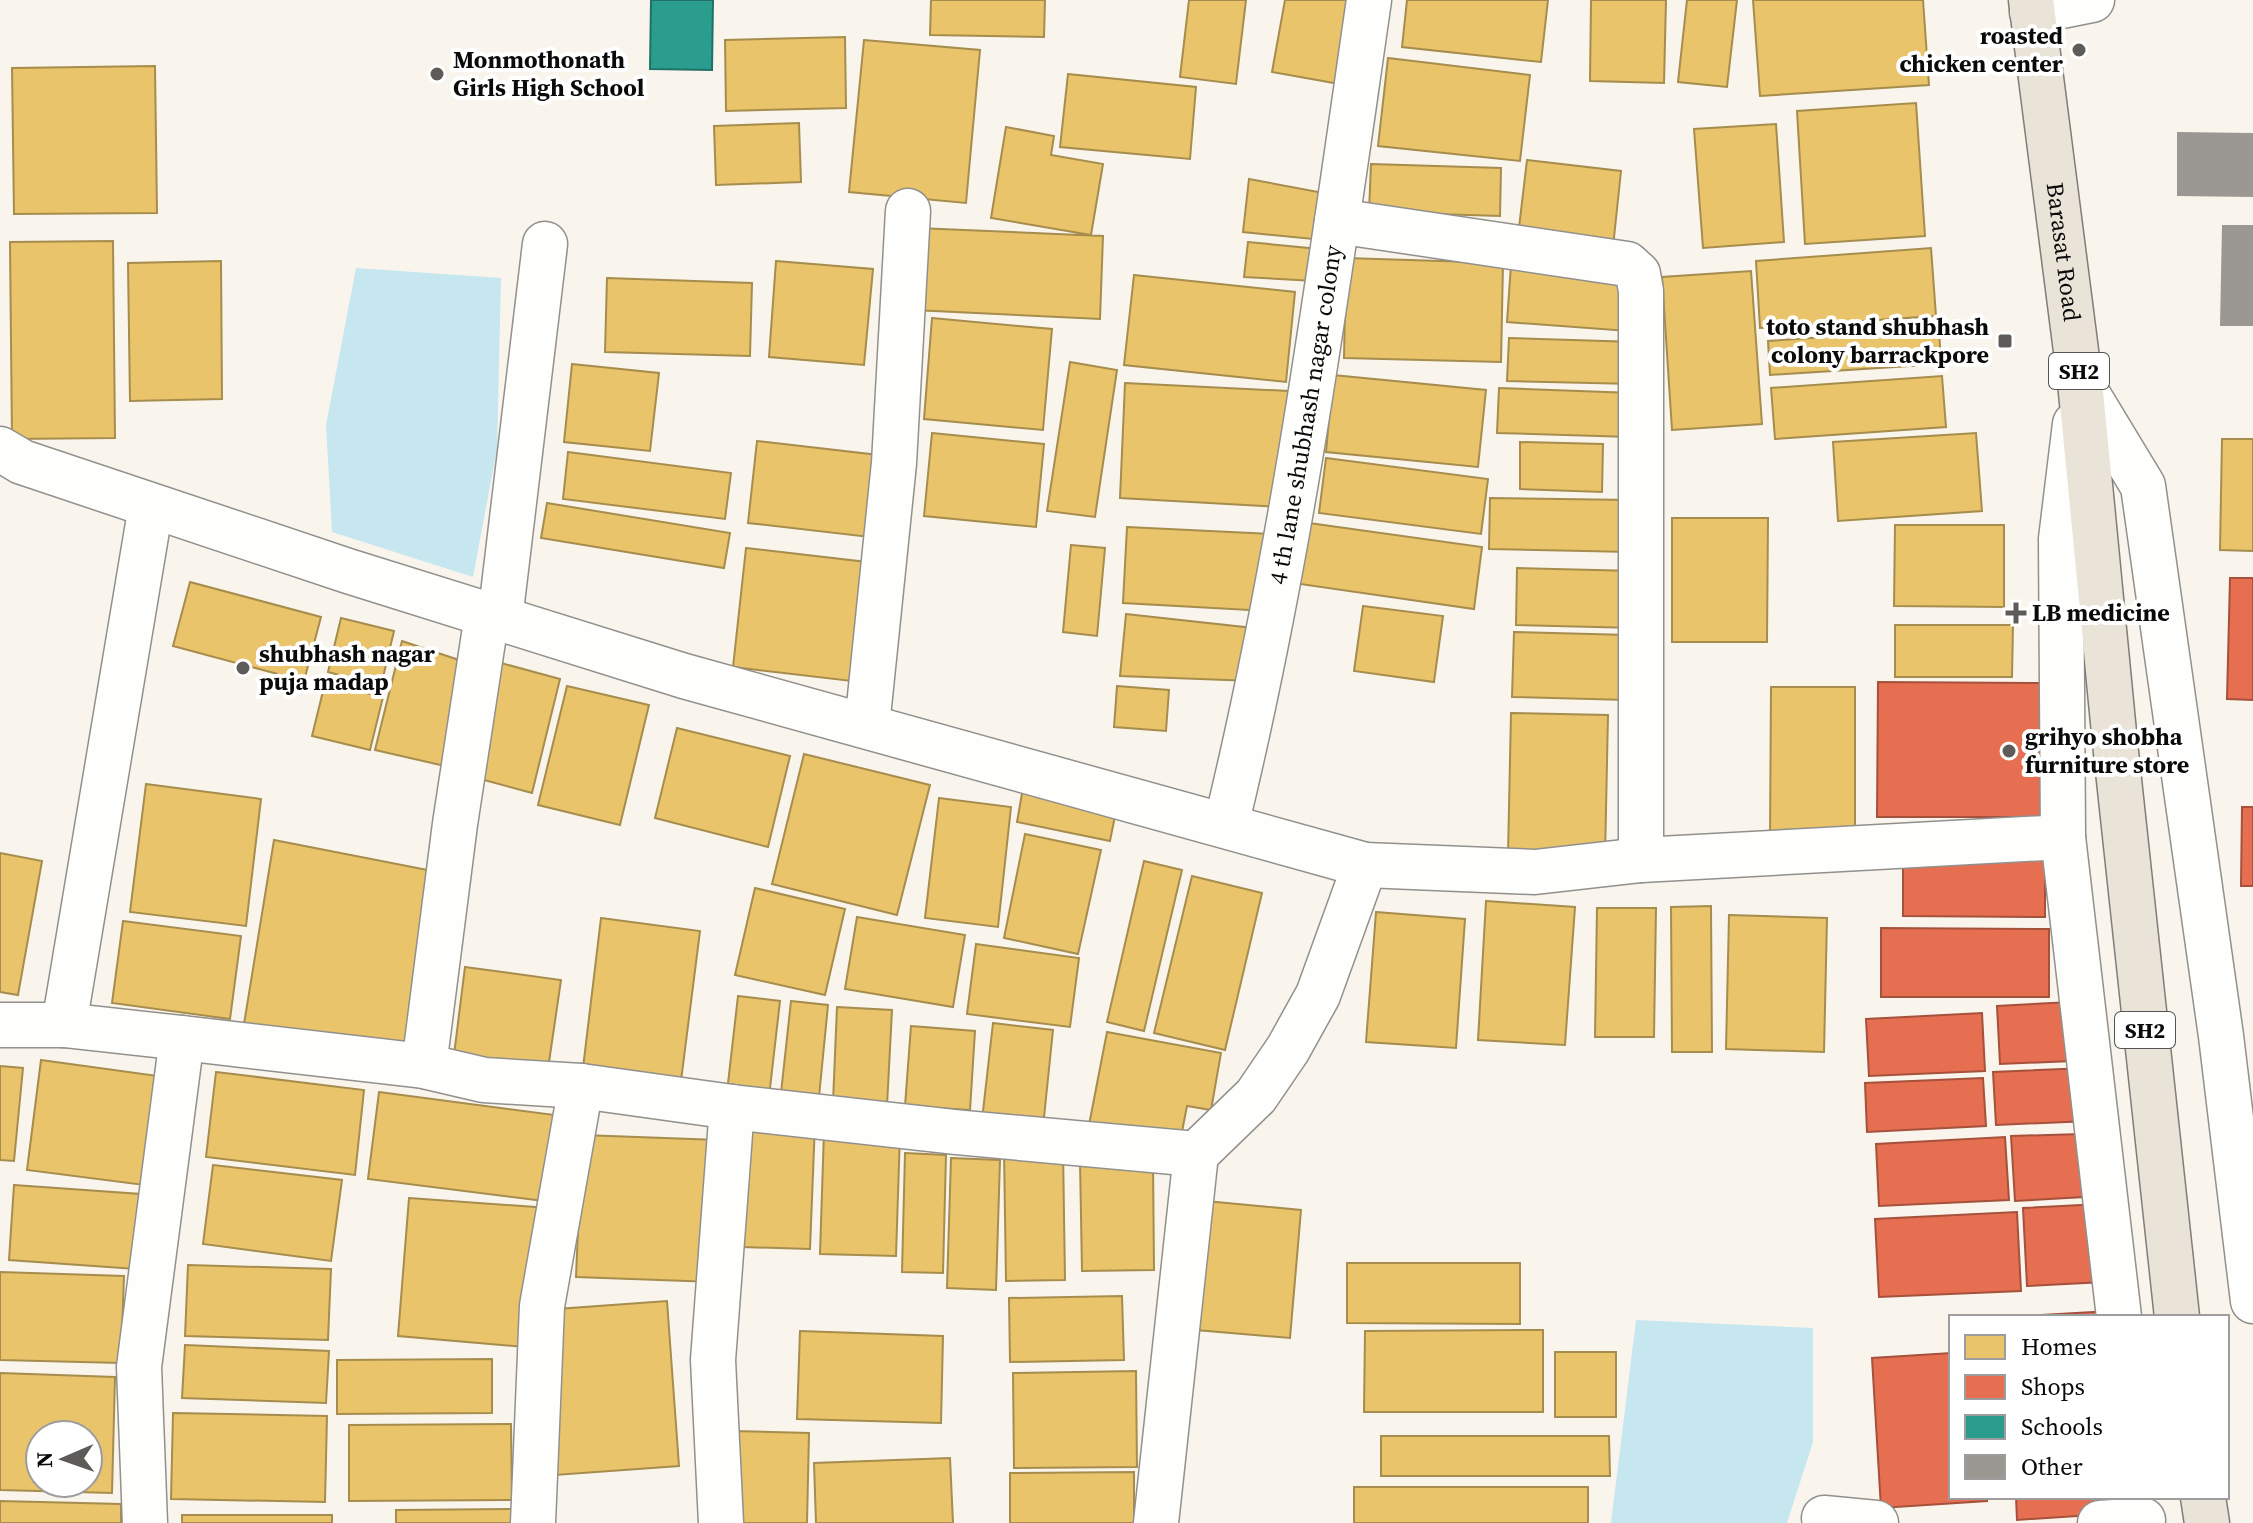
<svg xmlns="http://www.w3.org/2000/svg" width="2253" height="1523" viewBox="0 0 2253 1523" font-family="'Source Serif 4',serif">
	<style>
		.water { fill: #c6e6f0 }
		.homes { fill: #e9c46a; stroke: #a68c4d; stroke-width: 2; fill-rule: evenodd }
		.shops { fill: #e76f51; stroke: #a5513c; stroke-width: 2 }
		.schools { fill: #2a9d8f; stroke: #207167; stroke-width: 2 }
		.building { fill: #9b9894 }
		.lines { fill: none; stroke-linecap: round; stroke-linejoin: round }
		.minor-casing { stroke: #92908c; stroke-width: 47 }
		.primary-casing { stroke: #7f7d7a; stroke-width: 47 }
		.minor { stroke: #fefefc; stroke-width: 44 }
		.primary { stroke: #eae3d8; stroke-width: 44 }
		.poi-dot { fill: #5e5c59; stroke: #fff; stroke-width: 3 }
		.labels { text-anchor: middle; stroke-width: 8; stroke-linejoin: round; paint-order: stroke }
		.shield { fill: #fff; stroke: #545454; stroke-width: 2 }
		.shield-label { font-size: 22px; font-weight: bold; fill: #0a0a0a }
		.poi-label { font-size: 24px; font-weight: bold; fill: #0a0a0a; stroke: #fff; text-anchor: start }
		.street-label { font-size: 24px; fill: #0a0a0a; stroke: #fff }
	</style>
	<rect width="100%" height="100%" fill="#f9f5ed"/>
	<path class="water" d="M356 268 501 278 497 449 473 577 332 532 326 425Z
		M1636 1320 1813 1328V1442L1787 1523H1611Z"/>
	<path class="homes" d="M931 0H1045L1044 37 930 35Z
		M1189 0H1246L1236 84 1180 77Z
		M1285 0H1349L1345 85 1272 72Z
		M1407 0H1548L1541 62 1402 47Z
		M1591 0H1666L1664 83 1590 81Z
		M1687 0H1737L1727 87 1678 82Z
		M1753 0H1923L1929 85 1760 96Z
		M845 37 846 108 726 111 725 40Z
		M864 40 980 50 966 203 849 192Z
		M1388 58 1530 75 1520 161 1378 146Z
		M155 66 157 213 14 214 12 68Z
		M1068 74 1196 87 1190 159 1060 147Z
		M1916 103 1925 236 1805 244 1797 111Z
		M799 123 801 182 716 185 714 126Z
		M1776 124 1784 242 1703 248 1694 129Z
		M1006 127 1054 136 1051 155 1103 164 1091 235 991 218Z
		M1527 160 1621 171 1613 247 1518 236Z
		M1371 164 1501 168 1500 216 1369 212Z
		M1249 179 1329 194 1323 240 1243 232Z
		M917 228 1103 236 1100 319 913 310Z
		M113 241 115 438 12 439 10 242Z
		M1248 242 1319 249 1314 281 1244 277Z
		M1931 248 1936 316 1760 328 1756 261Z
		M1346 258 1503 263 1501 362 1344 358Z
		M221 261 222 399 130 401 128 263Z
		M776 261 873 269 864 365 769 357Z
		M1511 265 1632 272 1628 331 1507 322Z
		M1751 271 1762 424 1672 430 1662 277Z
		M1134 275 1295 292 1286 382 1124 365Z
		M607 278 752 283 750 356 605 352Z
		M932 318 1052 329 1043 430 924 419Z
		M1939 329 1941 364 1770 375 1768 341Z
		M1509 338 1636 342 1634 384 1507 381Z
		M1070 362 1117 370 1095 517 1047 511Z
		M572 364 659 373 650 451 564 442Z
		M1333 375 1486 390 1478 467 1326 452Z
		M1942 376 1946 427 1775 439 1771 388Z
		M1125 383 1289 391 1283 507 1120 498Z
		M1499 388 1633 393 1630 437 1497 433Z
		M932 433 1044 444 1036 527 924 516Z
		M1976 433 1982 511 1838 521 1833 442Z
		M2222 439H2253V551L2220 550Z
		M757 441 887 456 878 538 748 523Z
		M1520 442 1603 444 1602 492 1520 489Z
		M568 452 731 473 725 519 563 499Z
		M1326 458 1488 479 1481 534 1319 513Z
		M1490 498 1632 500 1631 552 1489 549Z
		M547 503 730 533 724 568 541 538Z
		M1672 518H1768L1767 642H1672Z
		M1309 523 1482 547 1474 609 1300 584Z
		M1895 525H2004V607L1894 606Z
		M1127 527 1272 534 1267 611 1123 603Z
		M1071 545 1105 548 1097 636 1063 632Z
		M746 548 875 563 860 682 733 667Z
		M1517 568 1636 571 1635 628 1516 625Z
		M190 582 321 617 304 681 173 646Z
		M1363 606 1443 616 1434 682 1354 671Z
		M1126 614 1253 628 1252 681 1120 676Z
		M341 618 394 631 381 686 328 672Z
		M1895 625H2013L2012 677H1895Z
		M1514 632 1628 635 1627 700 1512 697Z
		M402 641 474 665 458 769 375 750Z
		M501 663 560 679 532 793 473 777Z
		M325 683 383 697 370 750 312 736Z
		M567 686 649 705 620 825 538 805Z
		M1117 686 1169 690 1166 731 1114 727Z
		M1771 687H1855V841H1770Z
		M1511 713 1608 715 1605 857 1508 855Z
		M677 728 790 756 768 847 655 818Z
		M804 754 930 785 897 915 772 884Z
		M1024 782 1118 801 1110 841 1017 822Z
		M146 784 261 799 246 926 130 912Z
		M939 798 1011 807 998 927 925 918Z
		M1025 834 1101 850 1078 954 1004 938Z
		M274 840 438 872 421 1053 244 1024Z
		M0 853 42 861 18 995 0 992Z
		M1144 861 1182 870 1144 1031 1107 1022Z
		M1192 876 1262 893 1225 1050 1154 1033Z
		M755 888 845 909 825 995 735 975Z
		M1486 901 1575 907 1565 1045 1478 1040Z
		M1711 906 1712 1052H1672L1671 907Z
		M1597 908H1656L1654 1037H1595Z
		M1376 912 1465 919 1456 1048 1366 1042Z
		M1729 915 1827 918 1824 1052 1726 1049Z
		M857 917 965 935 953 1007 845 989Z
		M601 918 700 931 681 1081 583 1068Z
		M123 921 241 936 230 1019 112 1003Z
		M976 944 1079 958 1070 1027 967 1014Z
		M465 967 561 980 547 1076 453 1063Z
		M738 996 780 1001 769 1097 727 1092Z
		M791 1001 828 1005 819 1097 781 1093Z
		M837 1007 892 1010 887 1106 833 1102Z
		M993 1023 1053 1030 1043 1127 982 1120Z
		M911 1026 975 1031 970 1110 905 1106Z
		M1107 1032 1221 1053 1211 1110 1187 1106 1180 1142 1089 1125Z
		M41 1060 158 1076 144 1185 27 1170Z
		M0 1066 23 1068 14 1161 0 1160Z
		M216 1072 364 1090 355 1175 206 1157Z
		M379 1092 570 1117 559 1203 368 1179Z
		M746 1120 815 1123 810 1249 742 1247Z
		M824 1131 900 1133 896 1256 820 1254Z
		M582 1135 719 1140 714 1282 576 1277Z
		M1063 1149 1065 1280 1006 1281 1004 1150Z
		M905 1153 946 1155 943 1273 902 1272Z
		M951 1158 1000 1160 996 1290 947 1288Z
		M1153 1160 1154 1270 1082 1271 1080 1161Z
		M213 1165 342 1180 331 1261 203 1244Z
		M14 1185 155 1195 150 1270 9 1260Z
		M409 1198 549 1208 537 1348 398 1336Z
		M1195 1200 1301 1210 1290 1338 1184 1329Z
		M1347 1263H1520V1324L1347 1323Z
		M188 1265 331 1269 328 1340 185 1336Z
		M0 1272 124 1276 121 1363 0 1360Z
		M1122 1296 1124 1360 1010 1362 1009 1298Z
		M667 1301 679 1466 555 1475 543 1310Z
		M1543 1330V1412H1364L1365 1331Z
		M800 1331 943 1336 941 1423 797 1419Z
		M185 1345 329 1351 326 1403 182 1398Z
		M1555 1352H1616V1417H1555Z
		M492 1359V1413L337 1414V1360Z
		M1136 1371 1137 1467 1014 1468 1013 1373Z
		M0 1373 115 1377 112 1493 0 1490ZM40 1435H88V1483H40Z
		M173 1413 327 1416 325 1502 171 1499Z
		M511 1424 512 1500 349 1501V1425Z
		M733 1431 809 1433 807 1523H731Z
		M1381 1436H1609L1610 1476H1381Z
		M950 1458 953 1523H816L814 1463Z
		M1134 1472V1523H1010V1473Z
		M1354 1487H1588V1523H1354Z
		M0 1501 121 1504V1523H0Z
		M523 1509V1523H396V1510Z
		M182 1515H332V1523H182Z"/>
	<path class="shops" d="M2230 578H2253V700L2227 699Z
		M1878 682 2042 683 2041 817H1877Z
		M2242 807H2253V886H2241Z
		M1903 860H2045V917L1903 916Z
		M1881 928 2049 929V997H1881Z
		M2070 1002 2072 1061 2000 1064 1997 1006Z
		M1982 1013 1985 1071 1869 1076 1866 1019Z
		M2086 1068 2089 1121 1996 1125 1993 1072Z
		M1983 1078 1986 1126 1867 1132 1865 1083Z
		M2081 1134 2084 1197 2015 1201 2011 1136Z
		M2005 1137 2009 1200 1879 1206 1876 1144Z
		M2100 1204 2104 1282 2027 1286 2023 1208Z
		M2017 1212 2021 1291 1879 1297 1875 1219Z
		M2110 1311V1317H2005Z
		M1951 1353V1497H1987V1501L1881 1508 1872 1358Z
		M2016 1497H2121L2122 1513 2017 1520Z"/>
	<path class="schools" d="M651 0H713L712 70 650 69Z"/>
	<path class="building" d="M2177 132 2253 133V197L2177 196Z
		M2222 225H2253V326H2220Z"/>
	<g class="lines">
		<g class="minor-casing">
			<g id="minor">
				<path d="M2032 12 2092 0"/>
				<path d="M1337 221 1627 264 1638 274 1641 291V860"/>
				<path d="M2080 382 2143 486 2221 1036 2253 1301"/>
				<path d="M2075 424 2061 539 2063 837 2119 1317"/>
				<path d="M0 449 22 462 348 571 684 676 1365 865 1535 872 1641 860 2063 837"/>
				<path d="M500 619 545 244"/>
				<path d="M867 726 894 463 908 211"/>
				<path id="s1" d="M1226 825C1292 554 1329 276 1369 0"/>
				<path d="M0 1025H64L182 1038 424 1066 484 1080 581 1086 732 1107 955 1132 1196 1154 1256 1096 1288 1049 1318 995 1365 865"/>
				<path d="M64 1025 151 506"/>
				<path d="M424 1066 455 824 487 615"/>
				<path d="M1824 1518 1876 1523"/>
				<path d="M145 1523 139 1367 182 1038"/>
				<path d="M533 1523 542 1306 581 1086"/>
				<path d="M721 1523 713 1360 732 1107"/>
				<path d="M1156 1523 1196 1154"/>
				<path d="M2100 1523 2143 1520"/>
			</g>
		</g>
		<g class="primary-casing">
			<g id="primary">
				<path id="s2" d="M2031 0 2080 382 2115 743 2177 1317"/>
				<path d="M2203 1497 2207 1523"/>
			</g>
		</g>
		<use href="#minor" class="minor"/>
		<use href="#primary" class="primary"/>
	</g>
	<g class="poi-dot">
		<circle cx="2079" cy="50" r="8"/>
		<circle cx="437" cy="74" r="8"/>
		<rect x="1997" y="333" width="16" height="16" rx="4"/>
		<path d="M2012 601h8v8h8v8h-8v8h-8v-8h-8v-8h8z"/>
		<circle cx="243" cy="668" r="8"/>
		<circle cx="2009" cy="751" r="8"/>
	</g>
	<g class="labels">
		<g class="shield">
			<rect x="2049" y="353" width="60" height="36" rx="6"/>
			<rect x="2115" y="1012" width="60" height="36" rx="6"/>
		</g>
		<g class="shield-label">
			<text x="2079" y="379">SH2</text>
			<text x="2145" y="1038">SH2</text>
		</g>
		<g class="poi-label">
			<text x="2063" y="44" text-anchor="end">roasted<tspan x="2063" dy="28">chicken center</tspan></text>
			<text x="453" y="68">Monmothonath<tspan x="453" dy="28">Girls High School</tspan></text>
			<text x="1989" y="335" text-anchor="end">toto stand shubhash<tspan x="1989" dy="28">colony barrackpore</tspan></text>
			<text x="2032" y="621">LB medicine</text>
			<text x="259" y="662">shubhash nagar<tspan x="259" dy="28">puja madap</tspan></text>
			<text x="2025" y="745">grihyo shobha<tspan x="2025" dy="28">furniture store</tspan></text>
		</g>
		<g class="street-label">
			<text dy="8" stroke="none"><textPath href="#s2" startOffset="254">Barasat Road</textPath></text>
			<text dy="8" stroke="none"><textPath href="#s1" startOffset="418">4 th lane shubhash nagar colony</textPath></text>
		</g>
	</g>
	<rect x="1949" y="1315" width="280" height="184" fill="#ffffff" stroke="#9d9d9d" stroke-width="2"/>
	<rect x="1965" y="1335" width="40" height="24" fill="#e9c46a" stroke="#9d9d9d" stroke-width="2"/>
	<text x="2021" y="1355" font-size="24" fill="#0a0a0a">Homes</text>
	<rect x="1965" y="1375" width="40" height="24" fill="#e76f51" stroke="#9d9d9d" stroke-width="2"/>
	<text x="2021" y="1395" font-size="24" fill="#0a0a0a">Shops</text>
	<rect x="1965" y="1415" width="40" height="24" fill="#2a9d8f" stroke="#9d9d9d" stroke-width="2"/>
	<text x="2021" y="1435" font-size="24" fill="#0a0a0a">Schools</text>
	<rect x="1965" y="1455" width="40" height="24" fill="#9b9894" stroke="#9d9d9d" stroke-width="2"/>
	<text x="2021" y="1475" font-size="24" fill="#0a0a0a">Other</text>
	<g transform="translate(64 1459) rotate(268)"><circle r="38" fill="#ffffff" stroke="#9d9d9d" stroke-width="2"/>
	<path d="M0-6L14 30L0 20L-14 30Z" fill="#5e5c59"/>
	<text y="-12" font-size="22" font-weight="bold" text-anchor="middle" fill="#0a0a0a">N</text>
	</g>
</svg>
